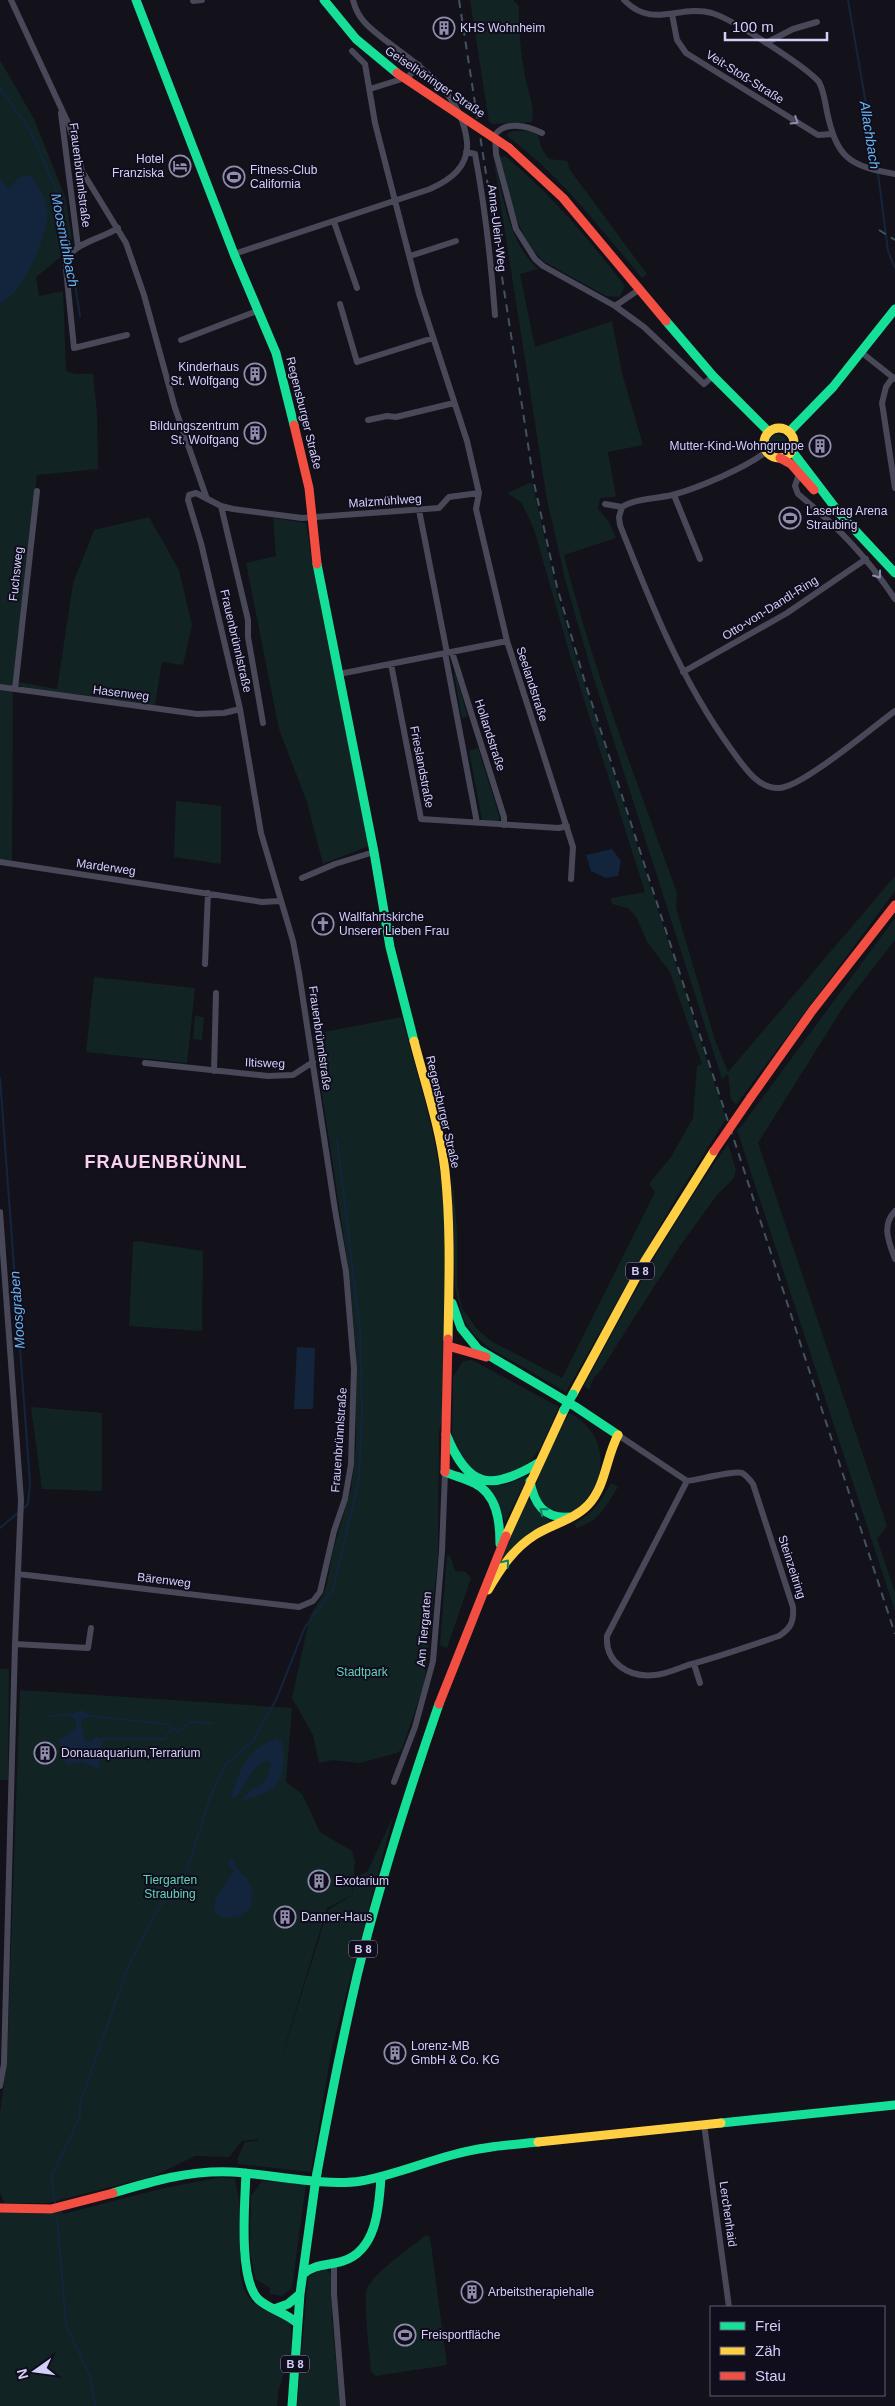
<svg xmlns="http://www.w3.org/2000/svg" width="895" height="2406" viewBox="0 0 895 2406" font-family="Helvetica,sans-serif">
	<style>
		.green { fill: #122324; fill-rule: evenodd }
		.water { fill: #13253d }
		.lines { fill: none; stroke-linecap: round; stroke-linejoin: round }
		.stream { stroke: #13253d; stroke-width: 2 }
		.street { stroke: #484859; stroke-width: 6 }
		.fast { stroke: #16e098; stroke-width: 9 }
		.slow { stroke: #ffcf43; stroke-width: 9 }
		.jam { stroke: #f24e42; stroke-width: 9 }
		.rail { stroke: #415360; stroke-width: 2; stroke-dasharray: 8 6; stroke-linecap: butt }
		.fast-bridge { stroke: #16e098; stroke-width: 9 }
		.jam-bridge { stroke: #f24e42; stroke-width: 9 }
		.oneway { stroke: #8e8caa }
		.oneway2 { stroke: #138261 }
		.labels { text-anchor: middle; stroke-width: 4; stroke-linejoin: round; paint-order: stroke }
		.shield { fill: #100e1d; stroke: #9895b8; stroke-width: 1 }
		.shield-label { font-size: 11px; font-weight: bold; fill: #d3cffa }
		.poi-label { font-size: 12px; fill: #d3cffa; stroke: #100e1d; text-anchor: start }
		.street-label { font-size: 12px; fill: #d3cffa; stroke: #100e1d }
		.park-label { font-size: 12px; fill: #64d1b3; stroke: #100e1d }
		.water-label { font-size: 14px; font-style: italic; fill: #68b4ef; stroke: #100e1d }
		.district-label { font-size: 18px; font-weight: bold; letter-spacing: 1px; fill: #fad1ec; stroke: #100e1d }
	</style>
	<rect width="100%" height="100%" fill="#13121a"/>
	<path class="green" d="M470 0H513L519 6C518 29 521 53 525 76 528 91 535 106 532 122L493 124 489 122Z
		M0 60 34 119 66 199 73 247 36 277 39 296 63 291 66 371 76 374H93L97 412 98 469 37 475 13 681 57 689 73 583 94 530 149 517 179 570 192 625 183 665 162 662 155 705 70 695 13 685 12 862 0 860Z
		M513 131H530L538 135 542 149 549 159 567 161 570 170 647 274 642 278C600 228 560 175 507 136L508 133Z
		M493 155C503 193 507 241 538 269L520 274 535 347 612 321 622 373 643 445 608 452 616 497 600 498 598 509 609 522 616 538 564 555C593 670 637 781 677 893L676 908 715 1040 728 1072 895 876V891L736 1105 731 1099 728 1074 722 1079 593 676 566 583 547 500Z
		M505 156C552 195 587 237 625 286L620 297 606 296 543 261C515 233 509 194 499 157Z
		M769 443a9 9 0 1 1 18 0a9 9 0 1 1-18 0Z
		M532 482 558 598 576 658 726 1119 673 1203 566 1392 488 1347 474 1335 464 1320 455 1288 452 1173 457 1229V1284L462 1308 477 1329 491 1341 562 1378 655 1192 649 1184 671 1157 693 1118 697 1066 702 1064 670 972 647 942 637 918 628 908 612 904 611 898 645 892 572 662 534 529 521 502 507 493Z
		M273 518 306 523 314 573 369 846 323 864 307 802 279 729 246 563 276 556Z
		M455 673 468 717 462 718 454 674Z
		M478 748 500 818 497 822 482 820 469 751Z
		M176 801 221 806V864L174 857Z
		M895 918V940L845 1004 758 1143 887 1526 877 1539 895 1593V1611L737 1130 743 1124Z
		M94 977 195 988 187 1063 86 1052Z
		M195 1016 204 1017 202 1040 193 1039Z
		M402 1017C415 1068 432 1119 440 1172 452 1251 444 1340 442 1420L439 1432 438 1557 424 1685 402 1749 397 1753 360 1763 333 1760 319 1763 313 1735 292 1698 310 1616 323 1595 327 1584 333 1550 351 1490 356 1446V1350L349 1272 313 1034Z
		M728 1144 736 1170 734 1178 717 1195 680 1246 601 1370C594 1377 591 1381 590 1390L584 1386C628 1303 673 1220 728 1144Z
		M138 1241 203 1251 202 1331 129 1326 133 1242Z
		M472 1360 559 1407 540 1449 526 1466 498 1478 479 1475 464 1464 452 1439 453 1377 463 1361Z
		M31 1407 102 1413V1491L42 1489Z
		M569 1413C607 1432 610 1475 582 1504 578 1509 570 1515 562 1515 557 1515 549 1511 544 1509L535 1490 541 1468Z
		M526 1476 527 1478 505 1522 496 1500 486 1486 508 1484Z
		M611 1483 618 1487C606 1506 599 1522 576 1528L575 1523C593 1514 601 1501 611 1483Z
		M528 1499 552 1523 502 1560 501 1558Z
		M447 1555 450 1556 455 1571 466 1572 471 1578 447 1648 440 1645Z
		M0 1669H9L8 1780H0Z
		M20 1690 292 1708 286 1782 302 1794 320 1832 352 1851 355 1861 352 1895 355 1877 367 1872 393 1817 332 2048 311 2172 238 2164 237 2159 245 2142 257 2141 258 2139 242 2141 229 2157 195 2156 154 2176 48 2203H4L0 2192V2112L7 2062ZM352 1895 328 1910 276 2075 327 1908Z
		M222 2177 235 2179 240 2206V2274L244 2290 252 2302 266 2311 278 2313 291 2326V2349L278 2392 277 2406H0V2212L47 2214 62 2211 63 2214 164 2188Z
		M262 2181 306 2184 292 2288 282 2296 270 2294V2288L255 2279 250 2251 251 2196Z
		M426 2235 430 2237 447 2365 376 2376 371 2371C370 2355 362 2297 368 2286 382 2266 408 2250 426 2235Z
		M321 2269H326L331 2274 332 2320 340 2406H297L308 2277Z"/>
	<path class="water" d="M24 175 31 176C38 186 45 195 47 207 52 229 22 296 0 303V178L9 189 17 179Z
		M612 849 621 861 618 876 606 878 591 871 586 855Z
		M297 1347 315 1348 313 1409H294Z
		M82 1710 93 1716 81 1720 85 1742 93 1741 94 1736 103 1739 99 1769 82 1762 68 1765 63 1759 59 1740 76 1728V1720L70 1715Z
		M276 1738 282 1742C286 1762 285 1785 263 1794 257 1797 250 1796 245 1801L243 1798C256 1781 265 1792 271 1763L266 1760 253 1771 236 1797 233 1798 231 1797C240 1769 246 1750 276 1738Z
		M232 1858 237 1869 248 1879 253 1893 250 1909C237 1918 228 1922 214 1912L215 1900 234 1871 229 1865V1859Z"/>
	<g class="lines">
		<path class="stream" d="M848 0 877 168
			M0 88 30 130 57 192 70 251
			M878 173 888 251 895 268
			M71 258 80 316
			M0 1078 30 1483 28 1504 23 1509
			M0 1528 19 1512
			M49 1716 71 1715
			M91 1716 166 1724 179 1732 189 1722 212 1723
			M103 1739H165L171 1729
			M55 2202 51 2177 80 2117V2103L128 1967 155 1914 187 1870 210 1798 225 1765 253 1741 276 1700 305 1627 333 1590 359 1479 362 1412 360 1330 337 1140
			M57 2217 66 2325 90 2376 95 2406"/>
		<path class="street" d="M11 0 69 125 82 171 126 243 144 295 175 408 207 499
			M624 0C653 30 679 4 712 13 732 19 805 66 819 82 824 91 825 102 827 112 837 158 849 166 895 174
			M193 1 202 0
			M672 14 677 40 686 53 813 132 818 135 832 134
			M766 43 793 29 817 22
			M370 89 408 77 419 65
			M61 113 78 247
			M542 133C528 126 505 120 495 135L496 154 516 229 535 259 543 266 615 306 644 327 704 384 713 376
			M466 152 475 154C485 207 491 261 495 315
			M334 222 357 288
			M118 228C101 240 65 243 66 269L74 348 127 335
			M234 254 430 189C450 180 469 167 467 142 462 95 424 69 389 43 372 30 358 21 353 0
			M410 256 456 241
			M340 304 357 362 433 338
			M615 306 640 289
			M181 340 257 311
			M861 352 895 379
			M893 377 886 387 882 403 895 488
			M368 420 387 416 396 417 454 403
			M799 474 795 486 798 494C837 526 867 557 895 599
			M479 493 476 509 507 641 573 847 571 879
			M674 495 700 559
			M605 504 622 507
			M221 506 248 620V637L263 723
			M622 507 619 517 620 525C651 604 681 680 731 749 743 765 757 789 779 788 801 788 873 727 895 711
			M622 507C636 498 656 499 672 495 696 489 748 467 767 451
			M419 510 447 653
			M452 652 504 817V825
			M445 653 477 823
			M391 664 421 819 559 828 567 826
			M683 672 787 613 866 559
			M339 674 507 641
			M0 687 197 714 224 713 240 709
			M15 689 37 491
			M0 862 262 902 280 901
			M302 878 335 864 374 852
			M205 964 208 893
			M145 1063 268 1076 293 1075 313 1062
			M214 1071 216 993
			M895 1211C881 1226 889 1242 895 1259
			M0 1212 21 1500 15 1644 4 2064 0 2086
			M618 1435 687 1481C697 1480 736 1470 742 1473 746 1475 750 1480 753 1484L793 1607C794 1622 791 1628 779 1636 749 1646 718 1657 688 1665 677 1669 666 1674 655 1675 629 1678 605 1663 607 1636L687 1481
			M18 1574 299 1607 313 1601 320 1592 334 1531 345 1499 351 1464 354 1369 346 1272 335 1210 299 973 293 941 261 833 240 709 201 543 188 500 189 495 196 493 221 506 233 509 302 518 439 508 449 497 479 493 467 441 419 294 375 123 365 64 352 51
			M15 1644 88 1648 91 1628
			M694 1664 700 1683
			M394 1782 415 1727 433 1661 442 1551 445 1472
			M704 2124 729 2307
			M334 2262V2294L343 2406"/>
		<path class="fast" d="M136 0 234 254 276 353 294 425
			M324 0 356 39 397 73
			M666 321 713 376 769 432
			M789 432 833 387 895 309
			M792 451 840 514 895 573
			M317 564 374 852 390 947 414 1041
			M452 1303 461 1328 478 1349 576 1407 618 1435
			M446 1434C468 1488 490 1492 538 1463
			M445 1472C454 1476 465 1478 474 1483 497 1494 500 1521 500 1544
			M530 1481C534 1504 544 1519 569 1517
			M721 2123 895 2105
			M246 2173C245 2201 238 2278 258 2299 268 2309 285 2312 297 2323
			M317 2173C329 2107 342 2041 357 1976 379 1884 408 1794 439 1704
			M113 2193C153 2181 190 2170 232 2172 270 2174 325 2187 361 2181 391 2176 422 2163 452 2155 480 2147 509 2145 538 2142
			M303 2274C316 2263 328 2266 343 2261 377 2250 379 2207 381 2177
			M277 2308 288 2304 300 2294
			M292 2406 300 2294 315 2185"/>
		<path class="slow" d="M764 443a15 15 0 1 1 30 0a15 15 0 1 1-30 0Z
			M414 1041C425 1084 440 1127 445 1171 451 1227 449 1283 448 1339
			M573 1394 645 1261 714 1151
			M506 1536 564 1410
			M488 1590C500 1569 514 1548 535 1535 552 1524 574 1520 588 1505 606 1486 606 1457 618 1435
			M538 2142 721 2123"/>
		<path class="jam" d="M509 148 563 198 666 321
			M294 425 309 488 317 564
			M780 458 791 464 814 490
			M751 1097 812 1011 895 905
			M448 1346 486 1357
			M445 1472 448 1339
			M439 1704 506 1536
			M0 2208 51 2209 113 2193"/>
		<path class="rail" d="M459 0 534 483 557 587 584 679 895 1634
			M879 230 895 240"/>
		<path class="fast-bridge" d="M564 1410 573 1394
			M315 2185 317 2173"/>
		<path class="jam-bridge" d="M397 73 509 148
			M714 1151 751 1097"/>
	</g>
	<defs><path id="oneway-chevron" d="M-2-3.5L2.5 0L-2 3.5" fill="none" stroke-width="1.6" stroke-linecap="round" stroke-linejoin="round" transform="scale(1.25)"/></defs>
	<g class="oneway">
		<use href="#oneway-chevron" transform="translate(795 121) rotate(32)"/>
		<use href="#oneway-chevron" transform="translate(878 575) rotate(54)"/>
	</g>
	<g class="oneway2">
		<use href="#oneway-chevron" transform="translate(543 1511) rotate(-140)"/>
		<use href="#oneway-chevron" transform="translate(506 1563) rotate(-51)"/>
	</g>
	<defs>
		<g id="building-ring" transform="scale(1.125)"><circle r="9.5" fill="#100e1d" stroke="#908dac" stroke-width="1.5"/><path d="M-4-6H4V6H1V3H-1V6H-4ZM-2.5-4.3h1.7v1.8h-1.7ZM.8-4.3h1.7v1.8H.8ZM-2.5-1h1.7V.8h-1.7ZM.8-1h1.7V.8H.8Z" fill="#908dac"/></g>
		<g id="hotel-ring" transform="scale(1.125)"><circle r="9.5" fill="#100e1d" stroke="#908dac" stroke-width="1.5"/><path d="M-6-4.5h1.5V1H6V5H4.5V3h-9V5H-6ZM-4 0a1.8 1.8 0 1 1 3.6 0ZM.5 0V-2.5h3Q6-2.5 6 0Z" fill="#908dac"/></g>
		<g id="stadium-ring" transform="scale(1.125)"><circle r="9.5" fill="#100e1d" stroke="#908dac" stroke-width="1.5"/><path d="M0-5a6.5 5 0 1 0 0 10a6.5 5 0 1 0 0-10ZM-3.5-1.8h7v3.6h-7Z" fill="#908dac"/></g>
		<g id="church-ring" transform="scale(1.125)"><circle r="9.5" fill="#100e1d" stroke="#908dac" stroke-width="1.5"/><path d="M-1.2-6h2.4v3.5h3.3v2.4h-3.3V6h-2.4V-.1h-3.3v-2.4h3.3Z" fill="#908dac"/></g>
	</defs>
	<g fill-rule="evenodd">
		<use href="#building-ring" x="444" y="28"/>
		<use href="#hotel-ring" x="180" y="166"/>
		<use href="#stadium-ring" x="234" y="177"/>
		<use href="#building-ring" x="255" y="374"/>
		<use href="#building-ring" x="255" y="433"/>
		<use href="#building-ring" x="820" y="446"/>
		<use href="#stadium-ring" x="790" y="518"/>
		<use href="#church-ring" x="323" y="924"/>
		<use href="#building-ring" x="45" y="1753"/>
		<use href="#building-ring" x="319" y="1881"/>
		<use href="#building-ring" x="285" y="1917"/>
		<use href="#building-ring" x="395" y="2053"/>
		<use href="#building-ring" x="472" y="2292"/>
		<use href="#stadium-ring" x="405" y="2335"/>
	</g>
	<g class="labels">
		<g class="shield">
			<rect x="626" y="1262.5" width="28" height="17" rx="4"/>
			<rect x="349" y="1940.5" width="28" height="17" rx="4"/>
			<rect x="281" y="2355.5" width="28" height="17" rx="4"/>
		</g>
		<g class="shield-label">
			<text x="640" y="1275">B 8</text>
			<text x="363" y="1953">B 8</text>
			<text x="295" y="2368">B 8</text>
		</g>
		<g class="poi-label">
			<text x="460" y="32">KHS Wohnheim</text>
			<text x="164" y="163" text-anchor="end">Hotel<tspan x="164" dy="14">Franziska</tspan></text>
			<text x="250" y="174">Fitness-Club<tspan x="250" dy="14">California</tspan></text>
			<text x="239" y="371" text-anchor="end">Kinderhaus<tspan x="239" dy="14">St. Wolfgang</tspan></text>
			<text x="239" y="430" text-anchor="end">Bildungszentrum<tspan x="239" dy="14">St. Wolfgang</tspan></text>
			<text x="804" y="450" text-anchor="end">Mutter-Kind-Wohngruppe</text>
			<text x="806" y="515">Lasertag Arena<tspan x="806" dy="14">Straubing</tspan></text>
			<text x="339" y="921">Wallfahrtskirche<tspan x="339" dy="14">Unserer Lieben Frau</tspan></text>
			<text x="61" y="1757">Donauaquarium,Terrarium</text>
			<text x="335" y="1885">Exotarium</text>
			<text x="301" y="1921">Danner-Haus</text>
			<text x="411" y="2050">Lorenz-MB<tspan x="411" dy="14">GmbH &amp; Co. KG</tspan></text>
			<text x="488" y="2296">Arbeitstherapiehalle</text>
			<text x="421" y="2339">Freisportfläche</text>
		</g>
		<g class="street-label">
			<text transform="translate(745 77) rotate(32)" y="4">Veit-Stoß-Straße</text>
			<text transform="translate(435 82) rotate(34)" y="4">Geiselhöringer Straße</text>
			<text transform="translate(80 175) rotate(83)" y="4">Frauenbrünnlstraße</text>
			<text transform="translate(497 228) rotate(83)" y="4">Anna-Ulein-Weg</text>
			<text transform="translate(304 413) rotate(76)" y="4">Regensburger Straße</text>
			<text transform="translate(385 501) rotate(-4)" y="4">Malzmühlweg</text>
			<text transform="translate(16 574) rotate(-84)" y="4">Fuchsweg</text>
			<text transform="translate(770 608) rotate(-32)" y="4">Otto-von-Dandl-Ring</text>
			<text transform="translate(236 641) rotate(77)" y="4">Frauenbrünnlstraße</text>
			<text transform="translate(532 684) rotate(72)" y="4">Seelandstraße</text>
			<text transform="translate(121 693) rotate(7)" y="4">Hasenweg</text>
			<text transform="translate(490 735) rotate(72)" y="4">Hollandstraße</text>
			<text transform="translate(422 767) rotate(79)" y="4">Frieslandstraße</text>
			<text transform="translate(106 867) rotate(8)" y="4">Marderweg</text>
			<text transform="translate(320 1038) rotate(82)" y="4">Frauenbrünnlstraße</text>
			<text transform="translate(265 1063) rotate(2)" y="4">Iltisweg</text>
			<text transform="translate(443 1112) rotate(77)" y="4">Regensburger Straße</text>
			<text transform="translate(339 1440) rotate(-86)" y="4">Frauenbrünnlstraße</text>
			<text transform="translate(792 1567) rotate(72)" y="4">Steinzeitring</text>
			<text transform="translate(164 1580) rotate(7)" y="4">Bärenweg</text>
			<text transform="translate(424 1629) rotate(-85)" y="4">Am Tiergarten</text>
			<text transform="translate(728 2214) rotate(82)" y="4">Lerchenhaid</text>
		</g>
		<g class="park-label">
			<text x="362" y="1676">Stadtpark</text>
			<text x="170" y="1884">Tiergarten<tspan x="170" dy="14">Straubing</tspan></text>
		</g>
		<g class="water-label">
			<text transform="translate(870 135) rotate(81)" y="5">Allachbach</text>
			<text transform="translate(65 240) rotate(79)" y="5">Moosmühlbach</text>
			<text transform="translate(17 1310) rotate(-94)" y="5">Moosgraben</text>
		</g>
		<g class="district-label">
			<text x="166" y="1168">FRAUENBRÜNNL</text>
		</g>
	</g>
	<rect x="710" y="2306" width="175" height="90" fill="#100e1d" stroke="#5e5b75"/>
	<rect x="720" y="2322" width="25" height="8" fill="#16e098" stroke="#5e5b75"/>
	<text x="755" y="2331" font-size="15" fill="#d3cffa">Frei</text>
	<rect x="720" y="2347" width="25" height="8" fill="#ffcf43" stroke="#5e5b75"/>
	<text x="755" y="2356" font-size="15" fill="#d3cffa">Zäh</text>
	<rect x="720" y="2372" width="25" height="8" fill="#f24e42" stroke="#5e5b75"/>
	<text x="755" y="2381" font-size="15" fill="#d3cffa">Stau</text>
	<g transform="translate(35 2371) rotate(256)" stroke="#100e1d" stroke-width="4" paint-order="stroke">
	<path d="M0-4L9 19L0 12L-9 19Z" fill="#d3cffa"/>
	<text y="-8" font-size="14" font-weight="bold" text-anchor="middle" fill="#d3cffa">N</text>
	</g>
	<path d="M725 32v8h102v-8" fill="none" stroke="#d3cffa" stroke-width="2.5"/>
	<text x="732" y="32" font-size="15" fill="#d3cffa" stroke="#100e1d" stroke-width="4" paint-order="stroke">100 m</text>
</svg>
